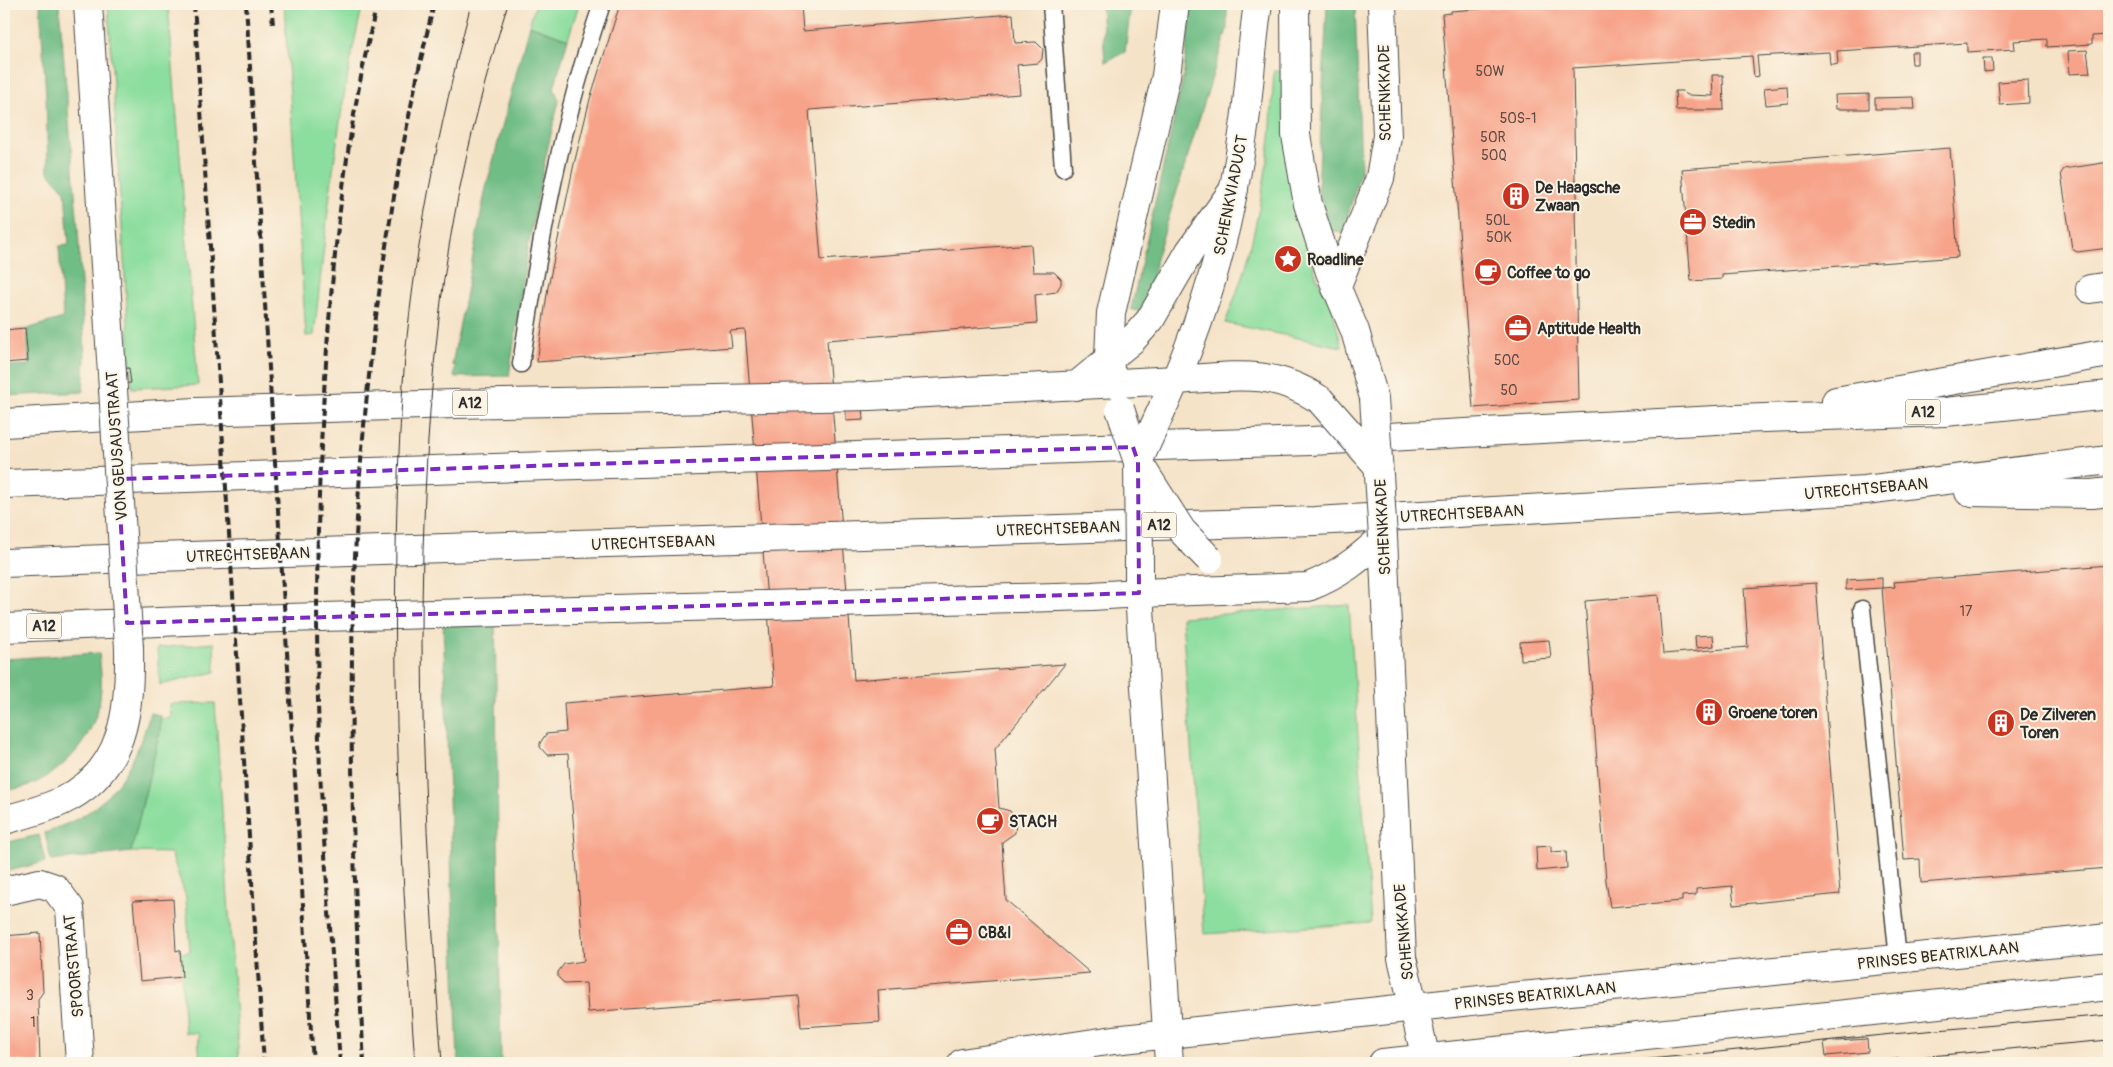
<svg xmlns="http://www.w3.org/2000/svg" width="2113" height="1067" viewBox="0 0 2113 1067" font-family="Pangolin,sans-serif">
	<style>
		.green { fill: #8cde9f; stroke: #5c8465 }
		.forest { fill: #71bd86; stroke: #4e7458 }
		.building { fill: #f7a389 }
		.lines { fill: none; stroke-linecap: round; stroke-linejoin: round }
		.service-casing { stroke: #494743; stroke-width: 19 }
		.minor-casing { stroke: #494743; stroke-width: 30 }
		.tertiary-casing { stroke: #494743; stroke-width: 30 }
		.secondary-casing { stroke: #494743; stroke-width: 30 }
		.primary-casing { stroke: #494743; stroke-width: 30 }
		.motorway-casing { stroke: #494743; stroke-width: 30 }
		.service { stroke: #fff; stroke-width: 16 }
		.minor { stroke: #fff; stroke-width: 28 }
		.tertiary { stroke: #fff; stroke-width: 28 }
		.secondary { stroke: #fff; stroke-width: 28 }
		.primary { stroke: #fff; stroke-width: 28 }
		.motorway { stroke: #fff; stroke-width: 28 }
		.tram { stroke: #2b2b2b; stroke-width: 1 }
		.rail { stroke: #2b2b2b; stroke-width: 4; stroke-dasharray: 8 4; stroke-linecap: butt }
		.minor-bridge-casing { stroke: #494743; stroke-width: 30; stroke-linecap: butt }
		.secondary-bridge-casing { stroke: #494743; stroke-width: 30; stroke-linecap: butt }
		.minor-bridge { stroke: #fff; stroke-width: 28 }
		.secondary-bridge { stroke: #fff; stroke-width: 28 }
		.marked { fill: none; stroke: #7b2cbf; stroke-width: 4; stroke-dasharray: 10 6; stroke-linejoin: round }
		.labels { text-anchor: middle; stroke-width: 4; stroke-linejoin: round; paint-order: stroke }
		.number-label { font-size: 14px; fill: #5e4942 }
		.shield { fill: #fcf5e5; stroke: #6a6863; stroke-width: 1 }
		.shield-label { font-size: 15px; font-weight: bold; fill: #2b2b2b }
		.street-label { font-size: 16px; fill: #2b2b2b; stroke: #fcf5e5 }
		.poi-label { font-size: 16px; font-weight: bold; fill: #2b2b2b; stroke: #fcf5e5; text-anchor: start }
	</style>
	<rect width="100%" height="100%" fill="#fcf5e5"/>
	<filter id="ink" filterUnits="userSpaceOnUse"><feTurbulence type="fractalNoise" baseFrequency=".02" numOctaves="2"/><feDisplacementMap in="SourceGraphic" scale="10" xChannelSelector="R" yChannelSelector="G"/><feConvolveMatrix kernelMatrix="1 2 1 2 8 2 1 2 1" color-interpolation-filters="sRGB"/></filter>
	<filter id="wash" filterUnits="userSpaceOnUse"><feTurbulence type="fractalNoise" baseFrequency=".0096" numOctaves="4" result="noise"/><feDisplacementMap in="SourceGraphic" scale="20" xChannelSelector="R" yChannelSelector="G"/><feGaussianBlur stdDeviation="1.12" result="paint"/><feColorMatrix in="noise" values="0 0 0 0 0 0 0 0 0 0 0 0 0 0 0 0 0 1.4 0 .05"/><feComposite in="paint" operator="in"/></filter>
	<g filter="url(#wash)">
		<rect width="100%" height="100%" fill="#f5e3c8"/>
		<path class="green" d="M108 4H168L198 385 132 388Z
			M284 4H363C336 113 327 224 314 335L306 336Z
			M536 4H579L568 39 529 25Z
			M1274 71H1283L1298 213 1317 278 1332 308 1342 347 1225 323C1248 269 1261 207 1269 148 1272 123 1272 97 1274 71Z
			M1349 605 1371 923 1204 934 1182 617Z
			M214 643 215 672 160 685 157 648Z
			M215 703 239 1063H200L198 1033H185L180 953 190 952 186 897 171 853 131 852 160 731V719L171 718 170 704Z"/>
		<path class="forest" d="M40 4H59L78 228 85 357 83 392 4 396V366L29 365 27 329 63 318 59 246 69 245 65 191 48 172 46 95Z
			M1101 4H1131L1125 52 1105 62Z
			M1192 4H1227V29L1155 262 1154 298 1143 313 1131 309 1183 79Z
			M1327 4H1355L1361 169 1343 233 1329 230 1318 190Z
			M529 25 568 39 554 88 559 100 545 160 529 242 509 376 454 377 455 365H452L486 188Z
			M495 616 501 1063H458L443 618Z
			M99 653C100 665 102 677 101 688 99 729 73 764 37 782 27 787 14 789 4 791V659Z
			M150 713 160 715V731L131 852 51 861 45 833C56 828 67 824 77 819 117 798 139 755 150 713Z
			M39 835 45 862 4 872V843Z"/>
		<g id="blocks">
			<path class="building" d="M620 4H801L803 31 1013 14 1015 43 1036 42 1043 49 1042 59 1038 63 1017 65 1020 94 809 110 821 260 1031 244 1033 272H1054L1061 279V284L1056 292 1035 295 1037 323 827 340 854 680 1065 664 995 749 999 808 1010 811 1016 821 1015 833 1002 842 1006 900 1090 973 878 990 880 1022 801 1027 798 996 588 1012 586 983 565 984 558 977V972L564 964 584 961 568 754 547 755 540 747V743L546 734 566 732 564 703 774 686 745 330 730 331 732 347 537 362 548 287 574 164 590 99Z
				M1540 4H2109V35L2092 36V44L2047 47V39L2014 41 2015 49 1967 52V43L1837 51 1838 64 1834 65H1830L1829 52 1757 56 1759 76 1754 77 1752 56 1573 68 1575 181 1577 182V209H1575L1579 400 1473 408 1442 14 1451 13V11Z
				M2087 50 2090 73 2069 74 2068 51Z
				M1911 52H1917V64H1912Z
				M1983 58H1992L1993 71 1984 72Z
				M1712 75H1723L1724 110H1676L1675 91H1683L1687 95 1713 96Z
				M2028 80 2029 103 2000 105 1998 82Z
				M1787 86 1788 103 1766 105 1764 88Z
				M1869 94V109H1836L1835 95Z
				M1914 97 1915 109H1875V98Z
				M1950 148 1958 257 1722 275V279L1691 281 1682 169Z
				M2109 162V248L2077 252 2072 249 2061 173 2064 169Z
				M25 328 28 361 4 363V330Z
				M129 368 131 383 109 385 108 369Z
				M862 407 863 420 846 421V408Z
				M2109 565V868L1921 883 1920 859 1904 860 1882 588 1895 587 1894 582Z
				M1882 578V588L1846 590V580Z
				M1816 583 1840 894 1734 905 1732 886 1696 889V895L1682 896V901L1610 907 1606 881 1585 601 1658 595 1663 654 1748 647 1744 588Z
				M1713 635 1714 646 1696 648 1695 636Z
				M1549 640 1551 658 1521 660 1520 642Z
				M1551 846V852L1566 851 1567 868 1537 871 1536 847Z
				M173 899 176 951 180 950 182 977 140 981 133 901Z
				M40 933 43 992 38 999 40 1063 9 1060 4 1063V936Z
				M1867 1039 1868 1052 1826 1056 1824 1042Z"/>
		</g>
	</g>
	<g filter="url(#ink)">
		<use href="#blocks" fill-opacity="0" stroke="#494743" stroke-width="1"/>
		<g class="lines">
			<g class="service-casing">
				<path id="service" d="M1051 4 1063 168
					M521 364C540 241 561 122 602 4
					M1862 609 1898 959"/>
			</g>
			<g class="minor-casing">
				<path id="minor" d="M88 4 113 389
					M1336 288 1380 178 1387 136 1382 4
					M2090 289 2109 286
					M1111 379 1109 357 1111 313 1166 76 1175 4
					M4 820C23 815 43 810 62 801 125 771 130 710 129 648
					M4 891 40 883 55 888 70 908 80 1063"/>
			</g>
			<g class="tertiary-casing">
				<path id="tertiary" d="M962 1063 1114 1040 1480 1000 2109 938
					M1383 1063 2109 986"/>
			</g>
			<g class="secondary-casing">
				<path id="secondary" d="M1295 4 1296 135 1308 204 1330 272 1355 331 1374 398
					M1176 380C1231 377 1270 367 1320 400
					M1166 401C1207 313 1232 217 1245 121 1250 82 1252 43 1258 4
					M1383 537 1402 958 1427 1063
					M1139 561V593L1169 1063
					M1139 593 1308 587C1339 575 1358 560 1383 537"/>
			</g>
			<g class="primary-casing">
				<path id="primary" d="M1836 401 2109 353
					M4 484 1311 441 1736 419 1945 412 2109 395
					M1969 492 2092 494 2109 492
					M4 563 156 557 1315 521 1865 490 2109 460"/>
			</g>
			<g class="motorway-casing">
				<path id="motorway" d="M1076 386 1132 340 1150 320 1190 251 1234 189
					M4 423 196 412 454 404 870 396 1176 380
					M4 628 211 620 1092 596 1139 593"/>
			</g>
			<use href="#service" class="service"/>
			<use href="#minor" class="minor"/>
			<use href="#tertiary" class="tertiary"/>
			<use href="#secondary" class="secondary"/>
			<use href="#primary" class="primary"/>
			<use href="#motorway" class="motorway"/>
			<path class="tram" d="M415 1063C399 837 387 610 403 383 412 255 439 128 471 4
				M442 1063C423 815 410 566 439 318 451 212 476 106 508 4
				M1612 1063 1892 1034 2109 1015
				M1852 1063 2109 1040"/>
			<path class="rail" d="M194 4 264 1063
				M246 4 313 1063
				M271 4 273 24
				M340 1063C333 965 325 868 320 770 315 634 316 499 326 363 334 242 348 122 377 4
				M364 1063C356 928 350 792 352 656 355 437 382 216 434 4"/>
			<g class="minor-bridge-casing">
				<path id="minor-bridge" d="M113 389 129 648
					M1120 409 1138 462"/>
			</g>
			<g class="secondary-bridge-casing">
				<path id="secondary-bridge" d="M1374 398 1383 537
					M1320 400 1379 467
					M1138 462 1182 531 1209 559
					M1139 561 1138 462 1163 407"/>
			</g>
			<use href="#minor-bridge" class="minor-bridge"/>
			<use href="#secondary-bridge" class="secondary-bridge"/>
		</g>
	</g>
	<path class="marked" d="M1133 447 1138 462 1139 593 127 623 118 479Z"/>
	<defs>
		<g id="building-disc" transform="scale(1.4375)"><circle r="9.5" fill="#c8321e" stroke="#fcf5e5"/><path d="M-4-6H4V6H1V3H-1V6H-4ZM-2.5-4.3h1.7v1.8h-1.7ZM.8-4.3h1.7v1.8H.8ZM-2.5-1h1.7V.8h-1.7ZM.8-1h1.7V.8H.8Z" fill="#fff"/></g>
		<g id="office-disc" transform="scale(1.4375)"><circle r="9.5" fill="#c8321e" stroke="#fcf5e5"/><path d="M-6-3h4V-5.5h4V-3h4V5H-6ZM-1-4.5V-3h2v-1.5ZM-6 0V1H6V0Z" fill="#fff"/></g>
		<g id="sight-disc" transform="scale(1.4375)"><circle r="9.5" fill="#c8321e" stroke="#fcf5e5"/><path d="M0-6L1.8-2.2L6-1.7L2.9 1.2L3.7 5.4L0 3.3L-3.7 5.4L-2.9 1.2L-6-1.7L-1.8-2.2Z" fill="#fff"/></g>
		<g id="cafe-disc" transform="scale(1.4375)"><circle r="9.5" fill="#c8321e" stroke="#fcf5e5"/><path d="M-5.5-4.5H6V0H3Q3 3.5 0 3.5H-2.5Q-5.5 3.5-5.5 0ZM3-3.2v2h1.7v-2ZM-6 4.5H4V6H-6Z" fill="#fff"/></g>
	</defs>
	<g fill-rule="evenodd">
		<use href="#building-disc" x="1516" y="196"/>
		<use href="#office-disc" x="1693" y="222"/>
		<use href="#sight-disc" x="1288" y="259"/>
		<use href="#cafe-disc" x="1488" y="272"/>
		<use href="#office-disc" x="1518" y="328"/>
		<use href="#building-disc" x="1709" y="712"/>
		<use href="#building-disc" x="2001" y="723"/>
		<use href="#cafe-disc" x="990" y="821"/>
		<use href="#office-disc" x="959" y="932"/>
	</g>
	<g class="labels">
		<g class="number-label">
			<text x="1490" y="76">50W</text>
			<text x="1518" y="123">50S-1</text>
			<text x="1493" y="142">50R</text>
			<text x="1494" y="160">50Q</text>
			<text x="1498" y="225">50L</text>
			<text x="1499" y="242">50K</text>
			<text x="1507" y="365">50C</text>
			<text x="1509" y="395">50</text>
			<text x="1966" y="616">17</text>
			<text x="30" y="1000">3</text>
			<text x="33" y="1027">1</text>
		</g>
		<g class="shield">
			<rect x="452.5" y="390.5" width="35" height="25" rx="4"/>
			<rect x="1905.5" y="399.5" width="35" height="25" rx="4"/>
			<rect x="1141.5" y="512.5" width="35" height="25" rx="4"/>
			<rect x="26.5" y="613.5" width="35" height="25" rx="4"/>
		</g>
		<g class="shield-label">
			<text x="470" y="408">A12</text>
			<text x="1923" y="417">A12</text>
			<text x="1159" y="530">A12</text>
			<text x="44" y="631">A12</text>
		</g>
		<g class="street-label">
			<text transform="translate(1384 93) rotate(-91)" y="6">SCHENKKADE</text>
			<text transform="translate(1230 195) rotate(-79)" y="6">SCHENKVIADUCT</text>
			<text transform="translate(116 446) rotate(-94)" y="6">VON GEUSAUSTRAAT</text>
			<text transform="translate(1866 488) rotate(-5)" y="6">UTRECHTSEBAAN</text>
			<text transform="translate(1462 513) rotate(-3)" y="6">UTRECHTSEBAAN</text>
			<text transform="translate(1382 527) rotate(-93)" y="6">SCHENKKADE</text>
			<text transform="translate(1058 528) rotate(-2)" y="6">UTRECHTSEBAAN</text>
			<text transform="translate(653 542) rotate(-2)" y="6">UTRECHTSEBAAN</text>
			<text transform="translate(248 554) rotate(-2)" y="6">UTRECHTSEBAAN</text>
			<text transform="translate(1403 932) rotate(-95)" y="6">SCHENKKADE</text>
			<text transform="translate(1938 955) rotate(-6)" y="6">PRINSES BEATRIXLAAN</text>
			<text transform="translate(73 966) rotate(-95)" y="6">SPOORSTRAAT</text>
			<text transform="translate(1535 995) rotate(-6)" y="6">PRINSES BEATRIXLAAN</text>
		</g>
		<g class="poi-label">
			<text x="1535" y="193">De Haagsche<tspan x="1535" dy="18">Zwaan</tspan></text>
			<text x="1712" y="228">Stedin</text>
			<text x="1307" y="265">Roadline</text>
			<text x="1507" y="278">Coffee to go</text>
			<text x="1537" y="334">Aptitude Health</text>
			<text x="1728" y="718">Groene toren</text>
			<text x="2020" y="720">De Zilveren<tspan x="2020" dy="18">Toren</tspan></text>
			<text x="1009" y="827">STACH</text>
			<text x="978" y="938">CB&amp;I</text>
		</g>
	</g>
	<rect width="2113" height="1067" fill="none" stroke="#fcf5e5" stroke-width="20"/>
</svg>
